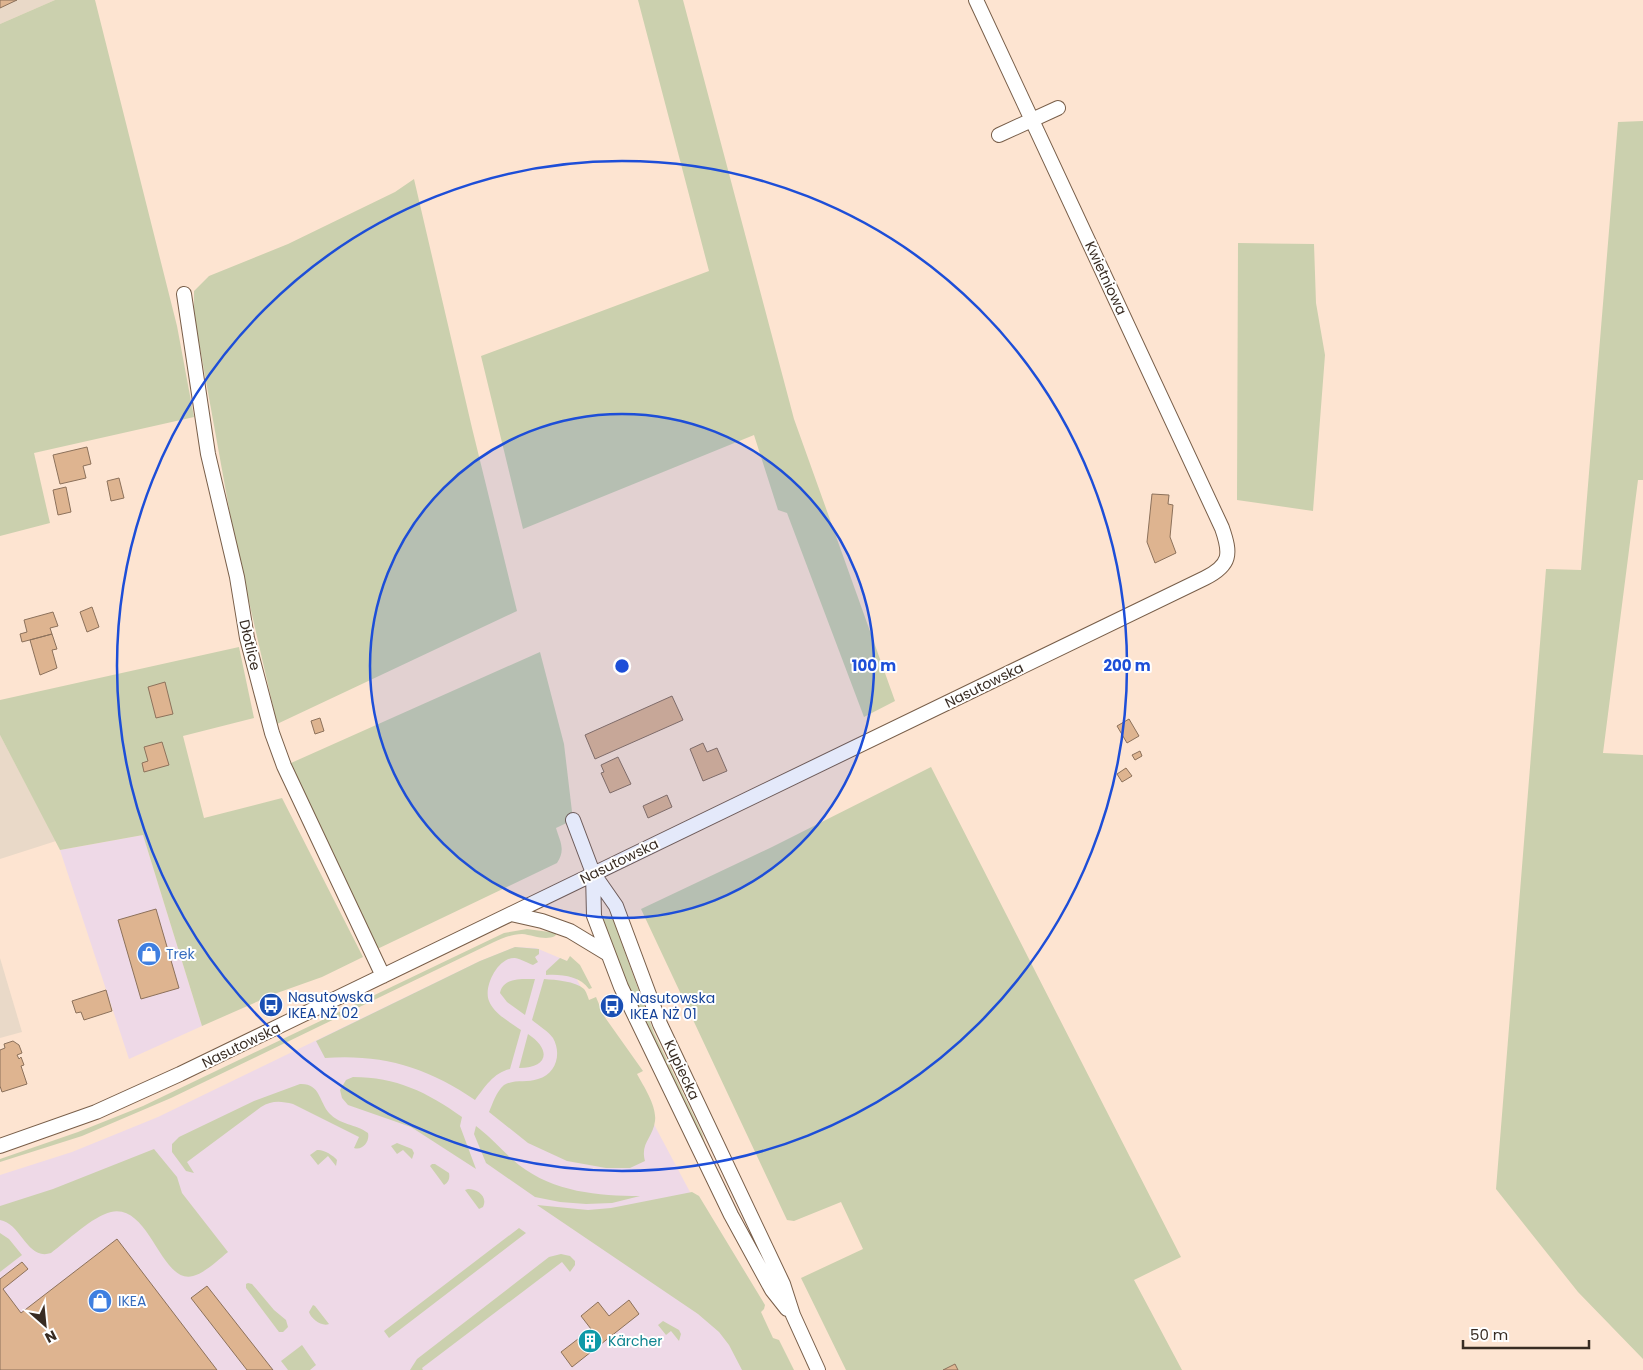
<svg xmlns="http://www.w3.org/2000/svg" width="1643" height="1370" viewBox="0 0 1643 1370" font-family="Poppins,sans-serif">
	<style>
		.commercial { fill: #eed9e7 }
		.industrial { fill: #e9d9c8 }
		.green { fill: #cbd0ae }
		.building { fill: #deb490; stroke: #8c715b }
		.lines { fill: none; stroke-linecap: round; stroke-linejoin: round }
		.minor-casing { stroke: #785e49; stroke-width: 16 }
		.minor { stroke: #fff; stroke-width: 14 }
		.ring { fill: none; stroke: #1d4ed8; stroke-width: 2.5 }
		.labels { text-anchor: middle; stroke-width: 4; stroke-linejoin: round; paint-order: stroke }
		.street-label { font-size: 14px; fill: #382c23; stroke: #fff }
		.shop-label { font-size: 14px; fill: #366cbe; stroke: #fff; text-anchor: start }
		.transit-label { font-size: 14px; fill: #164399; stroke: #fff; text-anchor: start }
		.culture-label { font-size: 14px; fill: #0d838f; stroke: #fff; text-anchor: start }
		.centre { fill: #1d4ed8; stroke: #fff; stroke-width: 2.5 }
		.ring-label { font-size: 15px; text-anchor: middle; font-weight: bold; fill: #1d4ed8; stroke: #fff; stroke-width: 4; stroke-linejoin: round; paint-order: stroke }
	</style>
	<rect width="100%" height="100%" fill="#fde4d1"/>
	<path class="commercial" d="M143 835 202 1026 129 1059 60 850Z
		M515 947 536 948 567 961 698 1207 781 1370H0V1175L72 1152 158 1117 480 961Z"/>
	<path class="industrial" d="M0 0H55L0 24Z
		M0 735 56 841 0 859Z
		M0 958 22 1032 0 1038Z"/>
	<path class="green" d="M55 0H95L177 326 194 417 34 453 50 523 0 536V24Z
		M638 0H683L794 419 895 701 864 717 787 513 778 510 754 435 523 529 481 356 709 271Z
		M1643 121V480H1638L1603 753 1643 755V1359L1578 1292 1496 1189 1546 569 1581 570 1618 122Z
		M414 179 472 428 517 611 277 724 234 536 194 315V291L209 276 288 244 395 192Z
		M1238 243 1314 244 1316 303 1325 355 1313 511 1237 500Z
		M239 647 254 718 183 736 204 818 282 798 363 957 322 977 277 993 202 1026 143 835 60 850 0 735V700Z
		M540 652 564 744 573 820 556 828C560 842 566 849 557 863L371 952 291 763Z
		M931 767 1181 1257 1134 1280 1182 1370H846L801 1278 863 1249 841 1202 794 1221 787 1220 641 909 772 847Z
		M612 916 654 1033 702 1133 705 1143 704 1145 631 993 601 920Z
		M527 929 557 933 555 936C545 941 533 935 522 934 512 934 503 938 494 942L171 1098 82 1136 0 1162V1159L78 1132 143 1106 504 933Z
		M515 947 539 949V954L535 957 538 962 533 965C528 963 521 959 515 958 498 957 483 987 489 1001 494 1014 510 1022 521 1030L510 1069C493 1073 485 1087 475 1100 427 1067 382 1054 325 1058L316 1041 480 961Z
		M570 956 580 965 592 988 589 989C580 976 561 974 546 975V971L560 958 567 961Z
		M535 979 525 1015 507 1002 500 993C503 977 523 979 535 979Z
		M544 979C556 980 575 981 584 989 586 991 588 997 589 1000L596 997 604 1016 643 1071 637 1074C644 1087 657 1106 655 1121 653 1138 640 1143 645 1161L630 1168H606L567 1161 528 1143 489 1112C493 1103 496 1092 504 1085 514 1079 527 1083 538 1079 556 1074 562 1054 553 1038 548 1031 539 1026 532 1020Z
		M528 1034C552 1050 548 1068 519 1068Z
		M353 1077C396 1077 427 1092 462 1117L460 1126 476 1169 411 1127 348 1105 342 1098 340 1090 346 1080Z
		M300 1084C320 1083 319 1101 329 1113 340 1125 356 1124 368 1133 370 1141 363 1151 354 1148L359 1137 293 1104C281 1101 272 1100 261 1107L187 1162 194 1173 186 1171 172 1152V1144L179 1137 254 1101Z
		M476 1126C492 1138 504 1153 519 1165 554 1192 598 1196 640 1196L612 1203 586 1204 560 1202 535 1197 486 1163 474 1134Z
		M397 1143 412 1149 414 1153 412 1159 403 1150 397 1154 391 1146Z
		M154 1149 177 1177 182 1193 228 1252C218 1260 205 1273 193 1276 161 1285 150 1203 111 1212 93 1216 67 1241 51 1253 27 1261 22 1224 0 1220V1206L53 1189Z
		M317 1150C323 1149 333 1155 337 1160L336 1166 328 1156 318 1165 310 1155Z
		M432 1164H435L449 1173C450 1178 449 1182 444 1185L430 1166Z
		M468 1189C478 1189 488 1197 483 1207L479 1209 465 1190Z
		M692 1192 699 1196 765 1305 764 1309 761 1312 773 1338 779 1340 794 1370H742L729 1345 719 1332 698 1314 537 1205 588 1210 611 1208Z
		M519 1228 526 1233 389 1338 384 1331Z
		M0 1233 9 1239 22 1255 0 1272Z
		M561 1254 570 1256 575 1261V1265L570 1272 562 1262 422 1368 423 1370H410L417 1359 549 1257Z
		M248 1283 252 1284 274 1310 286 1320 288 1327 283 1332H279L246 1288V1284Z
		M313 1305 315 1306 329 1324C322 1327 311 1319 309 1312Z
		M663 1321 679 1330 681 1334 679 1341 671 1331 666 1335 658 1325Z
		M302 1345 316 1365 310 1370H288L281 1361Z"/>
	<path class="building" d="M0 0H17L0 8Z
		M87 447 91 464 83 466 86 478 60 484 53 455Z
		M119 478 124 498 111 501 107 481Z
		M66 487 71 512 58 515 53 490Z
		M1152 494 1169 495 1168 504 1173 505 1170 537 1176 553 1155 563 1147 542Z
		M92 607 99 627 87 632 80 612Z
		M53 612 58 626 50 628 52 634 22 642 20 634 27 632 24 620Z
		M52 634 57 649 52 650 57 668 40 675 30 640Z
		M165 682 173 714 156 718 148 687Z
		M672 696 683 720 595 759 585 735Z
		M320 718 324 731 315 734 311 721Z
		M1129 719 1139 736 1127 743 1117 726Z
		M162 742 169 765 144 772 142 763 148 761 144 747Z
		M703 743 707 752 717 748 727 771 703 781 690 749Z
		M1140 751 1142 756 1135 760 1132 755Z
		M618 757 631 784 610 793 601 773 604 772 601 765Z
		M1126 768 1132 776 1122 782 1117 774Z
		M667 795 672 807 648 818 643 806Z
		M156 909 179 988 141 999 118 920Z
		M106 990 112 1011 84 1020 81 1012 76 1013 72 1001Z
		M13 1041 19 1045 22 1053 17 1055 19 1059 21 1057 24 1065 21 1066 27 1084 2 1092 0 1086V1050L5 1048 4 1044Z
		M117 1239 217 1370H0V1279L22 1262 28 1269 3 1289 21 1313Z
		M207 1286 273 1370H247L191 1298Z
		M629 1300 639 1314 572 1367 561 1352 591 1329 581 1316 598 1302 609 1316Z
		M955 1364 958 1370H943Z"/>
	<g class="lines">
		<g class="minor-casing">
			<path id="minor" d="M999 135 1058 108
				M184 294 208 454 237 577 247 638 272 733 284 766 383 976
				M573 820 593 873 616 906 660 1024 783 1284 793 1315 818 1370
				M593 873 594 916 621 987 731 1215 772 1290 787 1309
				M511 914 542 921 570 931 608 954
				M0 1146 96 1112 180 1074 1205 578C1231 565 1231 554 1222 528L976 0"/>
		</g>
		<use href="#minor" class="minor"/>
	</g>
	<circle cx="622" cy="666" r="252" fill="#1d4ed8" fill-opacity=".12"/>
	<g class="ring">
		<circle cx="622" cy="666" r="252"/>
		<circle cx="622" cy="666" r="505"/>
	</g>
	<defs>
		<g id="shop-disc" transform="scale(1.25)"><circle r="9.5" fill="#3f7fe0" stroke="#fff"/><path d="M-5-2.5h2.3a2.7 3.5 0 0 1 5.4 0H5L5.5 6h-11ZM-1.5-2.5h3a1.5 2.3 0 0 0-3 0Z" fill="#fff"/></g>
		<g id="bus-disc" transform="scale(1.25)"><circle r="9.5" fill="#1a4fb4" stroke="#fff"/><path d="M-5-6H5V4H4V6H2V4H-2V6H-4V4H-5ZM-3.5-4V0h7V-4ZM-3.5 1.2v1.5H-2V1.2ZM2 1.2v1.5H3.5V1.2Z" fill="#fff"/></g>
		<g id="building-disc" transform="scale(1.25)"><circle r="9.5" fill="#0f9aa8" stroke="#fff"/><path d="M-4-6H4V6H1V3H-1V6H-4ZM-2.5-4.3h1.7v1.8h-1.7ZM.8-4.3h1.7v1.8H.8ZM-2.5-1h1.7V.8h-1.7ZM.8-1h1.7V.8H.8Z" fill="#fff"/></g>
	</defs>
	<g fill-rule="evenodd">
		<use href="#shop-disc" x="149" y="954"/>
		<use href="#bus-disc" x="271" y="1005"/>
		<use href="#bus-disc" x="612" y="1006"/>
		<use href="#shop-disc" x="100" y="1301"/>
		<use href="#building-disc" x="590" y="1341"/>
	</g>
	<g class="labels">
		<g class="street-label">
			<text transform="translate(1106 278) rotate(65)" y="5">Kwietniowa</text>
			<text transform="translate(250 645) rotate(77)" y="5">Dłotlice</text>
			<text transform="translate(984 685) rotate(-26)" y="5">Nasutowska</text>
			<text transform="translate(619 861) rotate(-26)" y="5">Nasutowska</text>
			<text transform="translate(241 1045) rotate(-26)" y="5">Nasutowska</text>
			<text transform="translate(682 1070) rotate(65)" y="5">Kupiecka</text>
		</g>
		<g class="shop-label">
			<text x="166" y="959">Trek</text>
			<text x="118" y="1306">IKEA</text>
		</g>
		<g class="transit-label">
			<text x="288" y="1002">Nasutowska<tspan x="288" dy="16">IKEA NŻ 02</tspan></text>
			<text x="630" y="1003">Nasutowska<tspan x="630" dy="16">IKEA NŻ 01</tspan></text>
		</g>
		<g class="culture-label">
			<text x="608" y="1346">Kärcher</text>
		</g>
	</g>
	<circle cx="622" cy="666" r="8" class="centre"/>
	<g class="ring-label">
		<text x="874" y="671">100 m</text>
		<text x="1127" y="671">200 m</text>
	</g>
	<g transform="translate(45 1325) rotate(153)" stroke="#ffffff" stroke-width="4" paint-order="stroke">
	<path d="M0-4L9 19L0 12L-9 19Z" fill="#382c23"/>
	<text y="-8" font-size="14" font-weight="bold" text-anchor="middle" fill="#382c23">N</text>
	</g>
	<path d="M1463 1340v8h126v-8" fill="none" stroke="#382c23" stroke-width="2.5"/>
	<text x="1470" y="1340" font-size="15" fill="#382c23" stroke="#ffffff" stroke-width="4" paint-order="stroke">50 m</text>
</svg>
